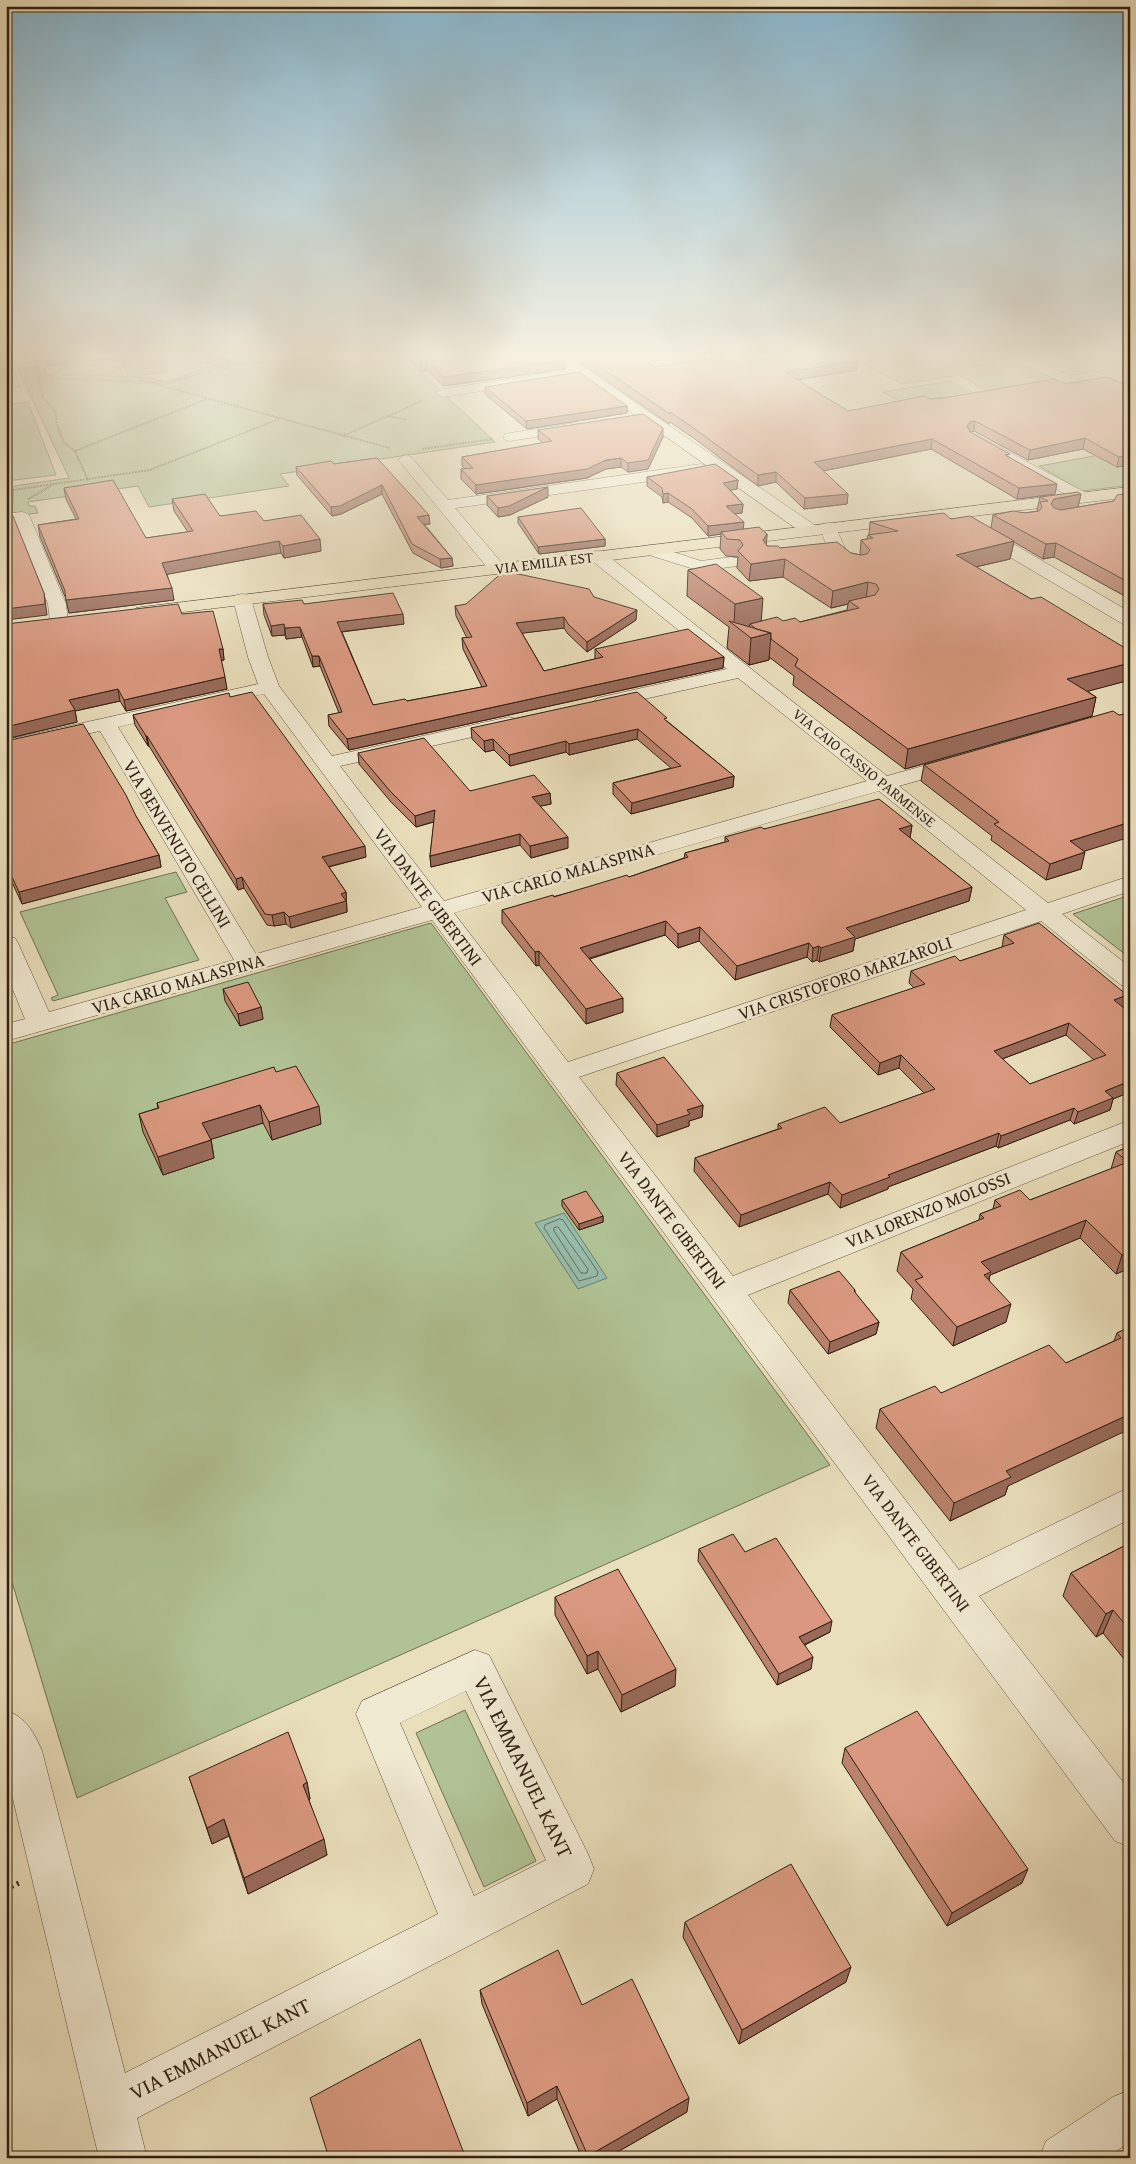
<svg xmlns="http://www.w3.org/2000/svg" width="1136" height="2164" viewBox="0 0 1136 2164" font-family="'Gentium Book Plus',serif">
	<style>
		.green { fill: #b1c395; stroke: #717154 }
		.water { fill: #98bdac; stroke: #6f7e6e }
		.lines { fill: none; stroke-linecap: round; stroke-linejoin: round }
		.shore { stroke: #646e5f; stroke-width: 1 }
		.minor-casing { stroke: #5f4f3c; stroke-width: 1 }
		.major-casing { stroke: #311f12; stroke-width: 1 }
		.path-far1 { stroke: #311f12; stroke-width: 2; stroke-dasharray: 0.5 1; stroke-linecap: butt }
		.path { stroke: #311f12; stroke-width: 5; stroke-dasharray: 2 4; stroke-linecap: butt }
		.minor { fill: #f1ead3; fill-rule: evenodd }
		.major { fill: #eadfbc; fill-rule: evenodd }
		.wall { fill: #bb836d; stroke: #311f12; fill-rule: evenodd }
		.shaded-wall { fill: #986a59; stroke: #311f12 }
		.building { fill: #d9987f; stroke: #311f12; fill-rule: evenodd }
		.labels { text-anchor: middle; stroke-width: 5; stroke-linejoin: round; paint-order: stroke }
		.far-street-label { font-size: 15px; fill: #311f12; stroke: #f1ead3 }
		.street-label { font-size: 18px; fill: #311f12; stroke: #f1ead3 }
		.near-street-label { font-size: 21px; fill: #311f12; stroke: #f1ead3 }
	</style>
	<rect width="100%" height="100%" fill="#eadfbc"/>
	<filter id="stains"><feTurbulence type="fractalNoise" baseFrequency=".004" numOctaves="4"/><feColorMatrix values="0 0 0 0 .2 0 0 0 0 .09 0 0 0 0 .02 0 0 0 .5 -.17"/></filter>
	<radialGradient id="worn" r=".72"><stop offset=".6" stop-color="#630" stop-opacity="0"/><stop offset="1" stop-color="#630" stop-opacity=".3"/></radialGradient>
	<path class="green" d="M6 355H7L20 386 6 388Z
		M118 355H157L168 372 130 377 150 378 165 382 213 366 220 361 270 355H403L495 442 280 474 289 486 149 507 138 486 28 502 29 506H35L38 513 6 517V502L12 515 14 486 69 478 18 369 42 366 47 375H53L64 365 120 366 110 376 62 375 129 377Z
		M845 355H1009L1065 382 992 394 960 375 902 384Z
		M950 381 974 393 906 404 883 392Z
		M28 402 56 475 6 481V405Z
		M1116 452 1130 459V485L1082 491 1039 466Z
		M176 872 187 892 165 898 199 960 53 1001 51 998 58 995 20 912Z
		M1130 895V958L1073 914Z
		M431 923 830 1465 77 1798 6 1562V1045Z
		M465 1710 536 1861 484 1887 416 1733Z"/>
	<path class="water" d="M564 1213 607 1278 578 1289 535 1223Z"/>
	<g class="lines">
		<path class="shore" d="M560 1219 563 1220 598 1272 597 1276 579 1281 544 1228 545 1225Z
			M558 1227 588 1269 587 1273H581L554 1231V1228Z"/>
		<g class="minor-casing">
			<path id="minor" d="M550 355H566L816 526 818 530 816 534H804Z
				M1008 355C1035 354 1044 367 1067 374 1077 377 1088 370 1098 372L1130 386V395L1091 379 1067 383 1062 382 1010 358Z
				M554 372 561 376 559 379 443 397 436 393 443 389Z
				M575 423 580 424 582 427 580 430 510 441 505 440 503 437 505 434 510 433Z
				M977 435 1088 494 1090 497 1088 500H1076L972 442 970 439 972 436Z
				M406 455 411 457 448 500 701 464 706 466 709 469 706 472 701 474 455 508 506 568 503 572 497 573 491 572 401 463 398 460 401 457Z
				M22 512 28 514 30 517 66 604 68 622 66 626 59 628 52 626 50 622 48 604 16 523 6 524V514Z
				M828 523 834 524 845 548 842 552 806 557 800 556 797 552 800 548 826 544 820 528 822 524Z
				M980 527 986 528 1130 612V625L1123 624 974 536 972 532 974 528Z
				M652 545 701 561 731 557 737 558 740 562 737 566 700 571 646 554 643 550 646 546Z
				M597 551 603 552 887 776 959 756 967 757 970 762 967 767 899 786 1048 903 1130 876V891L1062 914 1130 967V988L1121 985 1041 921 579 1077 733 1276 1130 1120V1141L748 1295 959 1570 1130 1487V1519L979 1596 1130 1791V1847L1115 1841 432 920 6 1041V1024L25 1019 6 973V936L15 938 18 943 49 1012 234 960 100 731 6 752V740L258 684 248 657 233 599 236 595 242 594 248 595 251 599 268 657 279 686 332 756 509 717 516 719 519 723 516 727 509 729 340 766 444 901 867 781 738 678 604 708 597 706 594 702 597 698 727 669 591 560 588 556 591 552ZM264 694 422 907 256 954 118 727ZM879 791 1026 910 568 1062 454 913Z
				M475 1650 489 1655 588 1854 594 1869 588 1884 137 2118 147 2158H99L6 1770V1710C26 1718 34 1732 42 1751L125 2073 438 1914 356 1714 362 1701ZM466 1691 546 1860 474 1896 400 1723Z
				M1130 2090V2142L1106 2158H1039L1046 2141 1113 2097Z"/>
		</g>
		<g class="major-casing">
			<path id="major" d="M1130 487V497L142 617 136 616 133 612 136 608 142 607Z"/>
		</g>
		<path class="path-far1" d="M25 355 38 377 151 383 390 448
			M30 355 41 375 45 376
			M915 355 1001 369
			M38 377 43 398 55 411 57 425 64 443 75 451
			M139 380 164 384 225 366 340 355
			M388 416 407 420
			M343 436 424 400
			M422 449 493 439
			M88 480 75 451 207 399
			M6 491 150 470 279 419
			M28 499 51 486"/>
		<path class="path" d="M6 1889 19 1883"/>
		<use href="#minor" class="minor"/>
		<use href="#major" class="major"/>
	</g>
	<path class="wall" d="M44 355H110L111 359 49 366Z
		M179 355H221L226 360 227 369Z
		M404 355H559L565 360V369L443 386 427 370 421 371Z
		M569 355H637L654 367 857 370 797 380 848 411 930 399 1065 384 1130 386V465L1117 467 1083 449 1028 460 974 431 970 432 1009 457 1055 494 1017 499 931 449 823 471 848 494 847 504 804 509 776 482 758 486 692 437 670 422 669 424Z
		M1130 372V385L1126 382 1128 373Z
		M485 387 627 406V413L527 429 485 394Z
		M538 430 663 437 648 469 628 472 621 467 606 469 587 478 476 494 461 479V469H465L462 466V457L543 443 538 439Z
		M377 458 430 524H424L452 558 453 566 441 568 413 553 382 494 341 514 332 516 297 475 296 467 334 464Z
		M647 477 738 480 737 489 730 490 743 504 742 513 735 514 744 529 767 534 766 544 767 546 780 548 851 553 860 555 861 540 867 539 868 535H869L870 522 951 519 991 528 993 515 1025 513 1038 511 1037 510 1040 497 1081 494 1078 507 1114 501 1130 493V599L1054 557 1043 559 1014 542 1010 559 976 567 1031 599 1130 651V680L1087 691 1096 697 1092 716 905 769 793 685 794 676 769 657V660L749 665 727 648 729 627 687 596 688 570 761 621 800 622 847 610 848 604 831 608 783 577 749 581 737 568 738 557 726 556 720 549 721 534 708 536 692 518 668 502 663 503 662 497 647 486Z
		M64 488 146 538 188 532 174 511 172 499 220 516 264 521 321 551 284 558 281 553 167 574 174 600 69 613 66 599 40 537 38 525 76 519 66 499Z
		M487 496 548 497 510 515 498 517 487 505Z
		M518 517 605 539V546L539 554 518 523Z
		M594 597 636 620 587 652 568 634 564 628 522 633 544 671 595 659V649L724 657 723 668 349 750 329 726 328 715 339 713 320 666 313 667 302 637 286 639 285 635 272 636 264 615 263 604H304L404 624 342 632 373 705 407 701 482 687 463 649 462 638H467L456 616 455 606Z
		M182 614 223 649 224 660 221 661 227 689 126 711 120 701 75 711 77 722 6 739V624Z
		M230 697 366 857 329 867 346 892 347 912 291 928 286 924 274 926 267 925 244 888 238 890 149 746H148L135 725 133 715Z
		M1119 715 1084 851 1081 869 1046 880 991 840 992 836 921 781 924 765Z
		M667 721 734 776 733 787 631 814 613 794V783L671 768 637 739 569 755 566 752 510 766 494 750 485 752 472 739 471 728Z
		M6 741 136 816 159 855 161 867 22 904 6 869Z
		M358 753 470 791 550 793 551 804 540 806 568 848 531 858 520 845 431 867 430 856 434 822 416 827 391 802 359 764Z
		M912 825 910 838 972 887 969 901 855 939 853 951 819 962 817 960 812 962 807 957 735 980 699 941 678 948 665 935 590 959 623 1012 586 1024 539 965 536 966 502 923V910L629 877 684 858 685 853 725 842V837L764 829Z
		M1004 935 1124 1007 1123 1008 1130 1013V1092L1113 1099 1110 1110 1074 1124 1070 1120 998 1148 996 1146 888 1187V1189L840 1208 828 1194 739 1227 694 1171 695 1158 778 1129V1124L840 1123 924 1093 899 1068 878 1075 830 1027 832 1015 914 988 909 983 911 971 960 961 1002 947ZM1066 1035 1094 1060 1030 1084 1002 1059Z
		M223 989 261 1007 263 1019 240 1026 225 1001Z
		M276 1072 321 1124 272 1140 263 1123 211 1139 214 1158 163 1175 143 1132 139 1114 158 1108 157 1103Z
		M617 1073 703 1105 702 1117 689 1121V1126L657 1137 616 1085Z
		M1130 1146V1268L1116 1274 1080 1238 990 1275 989 1280 1006 1322 953 1346 911 1299 913 1289 897 1271 901 1252 979 1220 980 1214 993 1209 995 1200H1030L1111 1169 1116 1152Z
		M562 1200 603 1216V1222L579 1230 562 1206Z
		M790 1290H855V1293L879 1322 876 1334 828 1354 788 1303Z
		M1130 1327 1008 1486 1005 1495 950 1521 876 1428 880 1409 941 1393 1066 1363 1114 1341 1117 1333Z
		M1130 1543V1656L1124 1659 1103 1633 1096 1637 1063 1596 1071 1573Z
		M699 1549 745 1552 830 1632 805 1645 811 1669 777 1685 698 1561Z
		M555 1597 675 1686 621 1712 598 1669 587 1674 555 1615Z
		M845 1748 1022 1883 947 1926 842 1763Z
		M189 1777 307 1782 310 1799 309 1800 327 1855 248 1894 229 1836 212 1844Z
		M685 1922 846 1982 739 2044 683 1937Z
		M480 1990 582 2005 687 2112 607 2158H582L557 2099 528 2116 482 2004Z"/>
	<path class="shaded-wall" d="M66 355H110L111 359 49 366 47 357Z
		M565 360V369L443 386V377Z
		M426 361 427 370 421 371 420 362Z
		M858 361 857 370 784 382 785 372Z
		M627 406V413L527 429 526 421Z
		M975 421 974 431 969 432 967 426 970 422Z
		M663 428V437L648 469 628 472V463Z
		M1085 438 1083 449 1028 460 1030 450Z
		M932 439 931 449 813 473 814 462Z
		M1130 455V465L1117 467 1119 457Z
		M621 458V467L606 469 587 478 476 494V485Z
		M776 472V482L758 486V475Z
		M738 480 737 489 722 492 723 483Z
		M1057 484 1055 494 1017 499 1019 488Z
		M382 485V494L341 514 332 516 331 507Z
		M548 487V497L510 515 498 517V508Z
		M668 493V502L663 503V494Z
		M848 494 847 504 804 509 805 498Z
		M1081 494 1078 507 1051 512V504L1054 499Z
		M743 504 742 513 725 515 726 506Z
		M429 515 430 524 418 525 417 517Z
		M744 522 743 532H721V534L708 536V526Z
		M767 534 766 551 763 540Z
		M320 539 321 551 284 558 283 546Z
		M605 539V546L539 554 538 547Z
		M279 541 281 553 164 575 162 563Z
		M1014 541 1010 559 953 572 956 555Z
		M1056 543 1054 557 1043 559 1046 544Z
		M452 558 453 566 441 568 440 559Z
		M785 559 783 577 749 581 751 564Z
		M868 582 866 600 849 601 848 604 831 608 833 591Z
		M172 588 174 600 69 613 66 600Z
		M44 593 47 615 6 620V609Z
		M763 598 761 624H750L749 627 734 624 735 604Z
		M637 610 636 620 587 652V642Z
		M403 614 404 624 338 632 337 622Z
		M564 617V628L516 634V623Z
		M284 624 285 635 272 636 271 626Z
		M300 627 302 637 286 639 285 628Z
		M771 633 769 660 749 665 751 638Z
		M219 649H223L224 660 220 661Z
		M312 656H319L320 666 313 667Z
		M724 657 723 668 349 750 347 739Z
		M1130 663V680L1063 698 1067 679Z
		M225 677 227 689 126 711 124 700Z
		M118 689 120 701 75 711 77 722 6 739V727L69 700Z
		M1096 697 1092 716 905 769 908 749Z
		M638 729 637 739 569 755V744Z
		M146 736H147L149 746H148Z
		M493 739 494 750 485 752 484 741Z
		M566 741V752L510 766 509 755Z
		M734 776 733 787 631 814 632 803Z
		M550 793 551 804 532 808V797Z
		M435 810 436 821 416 827 415 816Z
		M1130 822V837L1066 857 1070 841Z
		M912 825 910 838 899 829Z
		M520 834V845L431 867 430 856Z
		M568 837V848L531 858 530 846Z
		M365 846 366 857 323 868 322 857Z
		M1085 852 1081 869 1046 880 1050 864Z
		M159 855 161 867 22 904 19 892Z
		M242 877 244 888 238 890 236 879Z
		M972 887 969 901 855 939 853 951 819 962 821 948 846 928Z
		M346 892 347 912 291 928 289 917 341 894Z
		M284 912 286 924 274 926 272 915Z
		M666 921 665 935 580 961V948Z
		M700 927 699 941 678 948V934Z
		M809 943 807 957 735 980 737 966Z
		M819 946 817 960 812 962 813 948Z
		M539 951V965L536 966 535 952Z
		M1127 995 1124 1007 1111 1012 1114 1000Z
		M623 998V1012L586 1024V1009Z
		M261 1007 263 1019 240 1026 238 1014Z
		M1069 1023 1066 1035 991 1063 994 1051Z
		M901 1055 899 1068 878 1075 880 1063Z
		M1130 1081V1092L1113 1099 1110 1110 1074 1124 1078 1112 1105 1091Z
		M260 1105 263 1123 206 1141 202 1123Z
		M703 1105 702 1117 689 1121V1126L657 1137V1125L687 1110Z
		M319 1106 321 1124 272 1140 269 1122Z
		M1074 1108 1070 1120 998 1148 1001 1136Z
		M999 1133 996 1146 888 1187V1189L840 1208 842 1195 888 1175Z
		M211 1140 214 1158 163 1175 158 1157Z
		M830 1182 828 1194 739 1227 741 1215Z
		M603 1216V1222L579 1230V1224Z
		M1086 1220 1080 1238 990 1275 986 1291 981 1262Z
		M1130 1252V1268L1116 1274 1122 1255Z
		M1011 1304 1006 1322 953 1346 957 1327Z
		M879 1322 876 1334 828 1354 830 1342Z
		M1130 1414V1429L1008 1486 1005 1495 950 1521 954 1503 1006 1471Z
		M1113 1610 1103 1633 1096 1637 1106 1614Z
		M832 1621 830 1632 797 1648 799 1637Z
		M1130 1646V1656L1124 1659Z
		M598 1651V1669L587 1674V1656Z
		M813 1657 811 1669 777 1685 779 1674Z
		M676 1669 675 1686 621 1712 622 1695Z
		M307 1782 310 1799 307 1801 303 1785Z
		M224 1819 229 1836 212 1844 207 1828Z
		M324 1839 327 1855 248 1894 244 1878Z
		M1028 1869 1022 1883 947 1926 952 1913Z
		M851 1967 846 1982 739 2044 742 2030Z
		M557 2086V2099L528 2116 527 2103Z
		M689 2098 687 2112 607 2158H588V2156Z"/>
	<path class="building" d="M46 355H66L47 357Z
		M209 355H221L226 360Z
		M413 355H559L565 360 443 377 426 361 420 362Z
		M582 355H637L654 367 733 355H846L858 361 785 372 848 411 924 396 930 399 944 398 1055 379 1065 384 1106 377 1130 386V455L1119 457 1085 438 1030 450 975 421 970 422 967 426 970 432 1010 454 1005 455 1057 484 1019 488 932 439 814 462 848 494 805 498 776 472 758 475 692 427 670 412V414Z
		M579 372 627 406 526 421 485 387Z
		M643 414 663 428 648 460 628 463 621 458 606 460 587 469 476 485 461 469 473 468 462 457 552 441 538 430Z
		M377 458 429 515 417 517 452 558 440 559 412 544 382 485 340 506 331 507 296 467 331 461 334 464Z
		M715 464 738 480 723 483 743 504 726 506 744 522 708 526 692 509 668 493 663 494 662 488 647 477Z
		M113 480 146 538 193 531 172 499 205 494 220 516 256 511 264 521 301 515 320 539 283 546 279 541 162 563 172 588 66 600 65 591 38 525 79 519 64 488Z
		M548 487 509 506 498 508 487 496Z
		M1078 492 1081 494 1054 499 1051 504 1054 508 1061 510 1114 501 1117 495 1130 493V583L1056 543 1046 544 993 515 1013 511 1025 513 1039 511 1042 507 1040 502 1048 501 1040 497Z
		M581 508 605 539 538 547 518 517Z
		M944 513 951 519 970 516 1014 541 956 555 1031 599 1041 597 1130 651V663L1067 679 1096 697 908 749 795 666 798 659 771 639V633L756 629 750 624 777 617 783 621 795 618 800 622 859 608 849 601 875 595 879 589 876 584 868 582 833 591 785 559 751 564 738 551 743 545 740 540 727 539 721 532 759 527 767 534 763 540 767 546H778L780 548 837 542 851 553 861 555 867 554 870 550 861 540 873 538 868 535 898 531 870 522Z
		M13 516 44 593 45 604 6 609V517Z
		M716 564 763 598 735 604 688 570Z
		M504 571 589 589 594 597 637 610 587 642 568 624 564 617 516 623 544 671 603 657 595 649 688 629 724 657 347 739 328 715 342 712 319 656H312L300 627 285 628 284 624 271 626 263 604 302 600 304 604 393 593 403 614 337 622 373 705 405 699 407 701 487 686 462 638 472 637 455 606 466 604Z
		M178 604 182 614 213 611 223 649H219L225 677 124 700 118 689 69 700 75 710 6 727V624Z
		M729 621 771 633 751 638Z
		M252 692 365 846 322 857 346 892 341 894 346 901 289 917 284 912 272 915 265 914 242 877 236 879 147 736H146L133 715 229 693 230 697Z
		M637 692 667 718 664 719 734 776 632 803 613 783 681 766 638 729 569 744 566 741 509 755 493 739 484 741 471 728Z
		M1113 711 1119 715 1130 713V822L1070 841 1085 852 1050 864 994 824 999 822 924 765Z
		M83 724 126 795 136 816 159 855 19 892 6 864V741Z
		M424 738 470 791 534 775 550 793 532 797 568 837 530 846 520 834 430 856 435 810 415 816 390 791 358 753Z
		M879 799 912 825 899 829 972 887 846 928 855 937 821 948 819 946 813 948 809 943 737 966 700 927 678 934 666 921 580 948 623 998 586 1009 539 951 535 952 502 910 553 895 554 897 627 875 629 877 688 857 685 853 729 841 725 837 761 827 764 829Z
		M1039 923 1127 995 1114 1000 1130 1013V1081L1105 1091 1113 1098 1078 1112 1074 1108 1001 1136 999 1133 888 1175 890 1177 842 1195 830 1182 741 1215 695 1158 782 1128 778 1124 825 1107 840 1123 935 1089 901 1055 880 1063 832 1015 925 984 911 971 955 956 960 961 1014 943 1004 935ZM1069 1023 1106 1055 1030 1084 994 1051Z
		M248 982 261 1007 238 1014 223 989Z
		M664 1057 703 1105 687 1110 690 1114 657 1125 617 1073Z
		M296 1066 319 1106 269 1122 260 1105 202 1123 211 1140 158 1157 139 1114 159 1108 157 1103 274 1067 276 1072Z
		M1130 1146V1252L1122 1255 1086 1220 981 1262 991 1272 984 1275 1011 1304 957 1327 915 1280 923 1277 901 1252 984 1218 980 1214 1001 1206 995 1200 1020 1190 1030 1200 1128 1162 1116 1152Z
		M586 1191 603 1216 579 1224 562 1200Z
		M839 1271 855 1290 854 1291 879 1322 830 1342 790 1290Z
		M1130 1327V1414L1006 1471 1011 1477 954 1503 880 1409 935 1386 941 1393 1049 1345 1066 1363 1121 1338 1117 1333Z
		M733 1534 745 1552 776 1538 832 1621 799 1637 813 1657 779 1674 699 1549Z
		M1130 1543V1630L1113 1610 1106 1614 1071 1573Z
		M618 1569 676 1669 622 1695 598 1651 587 1656 555 1597Z
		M917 1711 1028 1869 952 1913 845 1748Z
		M288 1732 307 1782 303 1785 324 1839 244 1878 224 1819 207 1828 189 1777Z
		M791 1864 851 1967 742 2030 685 1922Z
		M558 1950 582 2005 632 1979 689 2098 588 2156 557 2086 527 2103 480 1990Z
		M420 2039 465 2156 462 2158H329L310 2098Z"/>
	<linearGradient id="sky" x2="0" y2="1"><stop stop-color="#88b8d0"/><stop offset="0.54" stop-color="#f6f1e1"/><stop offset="1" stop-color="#f6f1e1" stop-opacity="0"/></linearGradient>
	<rect width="1136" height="658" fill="url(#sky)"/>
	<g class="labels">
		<g class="far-street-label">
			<text transform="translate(544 563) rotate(-7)" y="5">VIA EMILIA EST</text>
			<text transform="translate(864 768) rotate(39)" y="5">VIA CAIO CASSIO PARMENSE</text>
		</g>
		<g class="street-label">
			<text transform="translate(177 844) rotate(59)" y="6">VIA BENVENUTO CELLINI</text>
			<text transform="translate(568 873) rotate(-16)" y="6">VIA CARLO MALASPINA</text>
			<text transform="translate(428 897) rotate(53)" y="6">VIA DANTE GIBERTINI</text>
			<text transform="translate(845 978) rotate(-19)" y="6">VIA CRISTOFORO MARZAROLI</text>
			<text transform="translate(178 984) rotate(-16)" y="6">VIA CARLO MALASPINA</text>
			<text transform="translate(928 1210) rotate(-22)" y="6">VIA LORENZO MOLOSSI</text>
			<text transform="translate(672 1220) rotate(53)" y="6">VIA DANTE GIBERTINI</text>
			<text transform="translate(916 1543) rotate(53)" y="6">VIA DANTE GIBERTINI</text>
		</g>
		<g class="near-street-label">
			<text transform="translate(523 1767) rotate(64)" y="7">VIA EMMANUEL KANT</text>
			<text transform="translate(220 2049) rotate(-27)" y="7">VIA EMMANUEL KANT</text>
		</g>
	</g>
	<rect width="1136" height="2164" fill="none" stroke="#eadfbc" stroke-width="25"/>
	<rect x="8" y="8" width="1121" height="2149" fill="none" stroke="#311f12" stroke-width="2.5"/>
	<rect x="12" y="12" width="1111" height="2139" fill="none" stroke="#311f12"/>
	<rect width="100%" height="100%" filter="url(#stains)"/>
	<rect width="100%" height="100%" fill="url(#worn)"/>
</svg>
